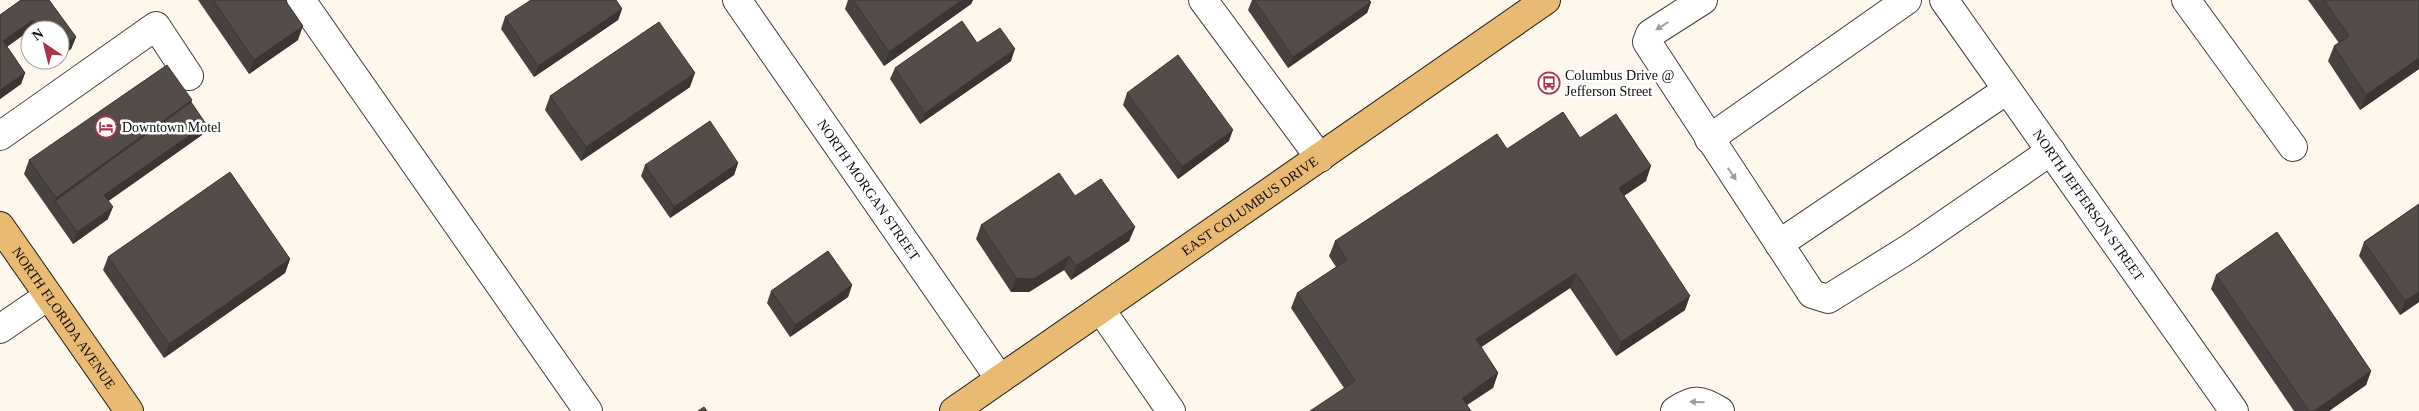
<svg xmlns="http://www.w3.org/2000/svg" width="2419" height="411" viewBox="0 0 2419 411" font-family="'Times New Roman',serif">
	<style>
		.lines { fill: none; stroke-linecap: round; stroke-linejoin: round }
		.minor-casing { stroke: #3f3f3f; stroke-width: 30 }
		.major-casing { stroke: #1d1d1d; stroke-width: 30 }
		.minor { stroke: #fff; stroke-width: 28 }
		.major { stroke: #e9ba71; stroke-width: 28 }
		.wall { fill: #47413f }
		.shaded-wall { fill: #3a3533 }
		.building { fill: #534c49; stroke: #3a3533 }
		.oneway { fill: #9e9e9e }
		.labels { text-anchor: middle; stroke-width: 5; stroke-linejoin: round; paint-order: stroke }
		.poi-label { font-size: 14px; fill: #0c0c0c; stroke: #fff; text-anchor: start }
		.street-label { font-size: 14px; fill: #0c0c0c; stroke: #fff }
	</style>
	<rect width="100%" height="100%" fill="#fdf7ec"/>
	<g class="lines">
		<g class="minor-casing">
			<g id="minor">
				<path d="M301 0 588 411"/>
				<path id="s1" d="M737 0 1000 379"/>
				<path d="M1203 0 1320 158"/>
				<path d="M1703 0 1650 34 1647 42 1812 294 1828 299 1910 248 2051 151"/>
				<path id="s2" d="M1944 0 2234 411"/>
				<path d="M2186 0 2293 147"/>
				<path d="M0 136 156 26 189 76"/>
				<path d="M1709 139 1907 0"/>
				<path d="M1779 244 2007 90"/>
				<path d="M1101 310 1171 411"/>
				<path d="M0 329 48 296"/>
				<path d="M1675 411C1694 398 1701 399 1720 411"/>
			</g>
		</g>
		<g class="major-casing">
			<g id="major">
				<path id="s3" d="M0 226 129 411"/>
				<path id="s4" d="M954 411 1546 0"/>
			</g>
		</g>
		<use href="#minor" class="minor"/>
		<use href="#major" class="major"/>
	</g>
	<path class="wall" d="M21 0H49L76 37 71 49 60 57V30H30V32L29 31 7 46 25 73 21 84 0 99V15Z
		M198 0H285L298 40 249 74Z
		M848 0H973L971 4 884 66 845 9Z
		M1252 0H1369L1371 2 1367 13 1288 68 1248 10Z
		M2308 0H2419V69L2360 110 2328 61 2334 46 2339 43Z
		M622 9 618 20 534 77 501 29 505 17Z
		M977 43 1011 61 920 124 890 79 895 68Z
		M690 87 581 161 545 110 550 96Z
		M1127 93 1229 141 1178 179 1123 105Z
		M192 100 191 102 202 135 108 201V219L73 244 24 174 29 160Z
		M1580 138 1646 181 1624 196 1685 310 1616 356 1570 288 1481 347 1498 373 1493 388H1344L1291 308 1297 293 1336 267 1329 256 1335 241 1507 149Z
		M738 163 734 175 670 218 641 176 645 165Z
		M1075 196 1135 227 1129 241 1071 280 1064 270 1029 292H1011L976 239 981 225Z
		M2419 204V302L2400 315 2359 256 2364 242Z
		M108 257 290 259 285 273 164 358 103 270Z
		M2216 275 2371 371 2366 385 2329 411H2294L2211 289Z
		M852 285 848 297 790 337 767 303 771 291Z"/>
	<path class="shaded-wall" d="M962 0H973L971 4 884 66 889 52Z
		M1371 2 1367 13 1288 68 1293 57Z
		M622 9 618 20 534 77 538 66Z
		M33 20 29 31 0 52 3 41Z
		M303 26 298 40 249 74 254 60Z
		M76 37 71 49 60 57V48Z
		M1015 49 1011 61 920 124 925 113Z
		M2419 58V69L2360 110 2366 95Z
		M25 73 21 84 0 99V90Z
		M695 73 690 87 581 161 586 147Z
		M192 100 187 114 55 201 56 198Z
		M206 124 202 135 100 207 104 195Z
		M1233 130 1229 141 1178 179 1182 167Z
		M738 163 734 175 670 218 674 207Z
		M1651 166 1646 181 1613 203 1619 188Z
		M113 207 108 219 73 244 77 232Z
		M1135 227 1129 241 1071 280 1076 266Z
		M1069 256 1064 270 1029 292H1011L1016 278Z
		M290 259 285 273 164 358 169 344Z
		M1576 273 1570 288 1471 354 1476 339Z
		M852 285 848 297 790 337 795 325Z
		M2419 292V302L2400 315 2405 301Z
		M1690 296 1685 310 1616 356 1621 342Z
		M2371 371 2366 385 2329 411H2314Z
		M1498 373 1493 388 1458 411 1462 398Z"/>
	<path class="building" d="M21 0H49L76 37 60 48V30H40L33 20 3 41 25 73 0 90V15Z
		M213 0H285L303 26 254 60Z
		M531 0H616L622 9 538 66 505 17Z
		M853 0H962L889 52Z
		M1254 0H1369L1371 2 1293 57Z
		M2324 0H2419V58L2366 95 2334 46 2349 36Z
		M962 21 977 43 1000 28 1015 49 925 113 895 68Z
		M659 22 695 73 586 147 550 96Z
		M1178 55 1233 130 1182 167 1127 93Z
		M167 65 192 100 56 198 29 160Z
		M191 102 206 124 104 195 113 207 77 232 55 201Z
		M1563 112 1580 138 1616 114 1651 166 1619 188 1690 296 1621 342 1576 273 1476 339 1498 373 1462 398 1471 411H1310L1355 381 1297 293 1347 260 1335 241 1497 134 1507 149Z
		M710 121 738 163 674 207 645 165Z
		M230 172 290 259 169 344 108 257Z
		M1059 173 1075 196 1101 179 1135 227 1076 266 1069 256 1034 279 1016 278 981 225Z
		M2419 204V292L2405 301 2364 242Z
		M2277 232 2371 371 2314 411H2309L2216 275Z
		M828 251 852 285 795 325 771 291Z
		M704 407 707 411H698Z"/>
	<defs><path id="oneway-solid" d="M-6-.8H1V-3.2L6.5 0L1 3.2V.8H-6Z" transform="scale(1.25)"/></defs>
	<g class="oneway">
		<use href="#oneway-solid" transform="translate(1662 26) rotate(148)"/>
		<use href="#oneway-solid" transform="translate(1732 174) rotate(56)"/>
		<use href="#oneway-solid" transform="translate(1697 402) rotate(-179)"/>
	</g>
	<defs>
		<g id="bus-ring" transform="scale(1.125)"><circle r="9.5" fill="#fff" stroke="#ab344b" stroke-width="1.5"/><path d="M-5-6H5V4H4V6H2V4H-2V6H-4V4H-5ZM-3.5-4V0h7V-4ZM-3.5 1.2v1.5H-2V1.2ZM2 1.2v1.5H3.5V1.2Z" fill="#ab344b"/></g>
		<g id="hotel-ring" transform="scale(1.125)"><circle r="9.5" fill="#fff" stroke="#ab344b" stroke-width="1.5"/><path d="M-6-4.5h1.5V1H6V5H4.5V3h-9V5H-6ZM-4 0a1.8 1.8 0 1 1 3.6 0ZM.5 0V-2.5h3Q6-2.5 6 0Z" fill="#ab344b"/></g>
	</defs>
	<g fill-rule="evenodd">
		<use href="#bus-ring" x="1549" y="83"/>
		<use href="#hotel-ring" x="106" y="127"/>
	</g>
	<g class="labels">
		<g class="poi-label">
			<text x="1565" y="80">Columbus Drive @<tspan x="1565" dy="16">Jefferson Street</tspan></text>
			<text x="122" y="132">Downtown Motel</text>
		</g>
		<g class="street-label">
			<text dy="5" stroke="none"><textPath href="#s1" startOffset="231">NORTH MORGAN STREET</textPath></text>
			<text dy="5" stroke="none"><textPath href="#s4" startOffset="360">EAST COLUMBUS DRIVE</textPath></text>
			<text dy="5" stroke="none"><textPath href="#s2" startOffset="251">NORTH JEFFERSON STREET</textPath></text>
			<text dy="5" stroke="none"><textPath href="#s3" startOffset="112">NORTH FLORIDA AVENUE</textPath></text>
		</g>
	</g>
	<g transform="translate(45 45) rotate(325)"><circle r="24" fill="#ffffff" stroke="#9e9e9e"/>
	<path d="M0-4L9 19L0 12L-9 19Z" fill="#ab344b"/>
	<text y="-8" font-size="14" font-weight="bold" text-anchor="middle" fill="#0c0c0c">N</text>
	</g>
</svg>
